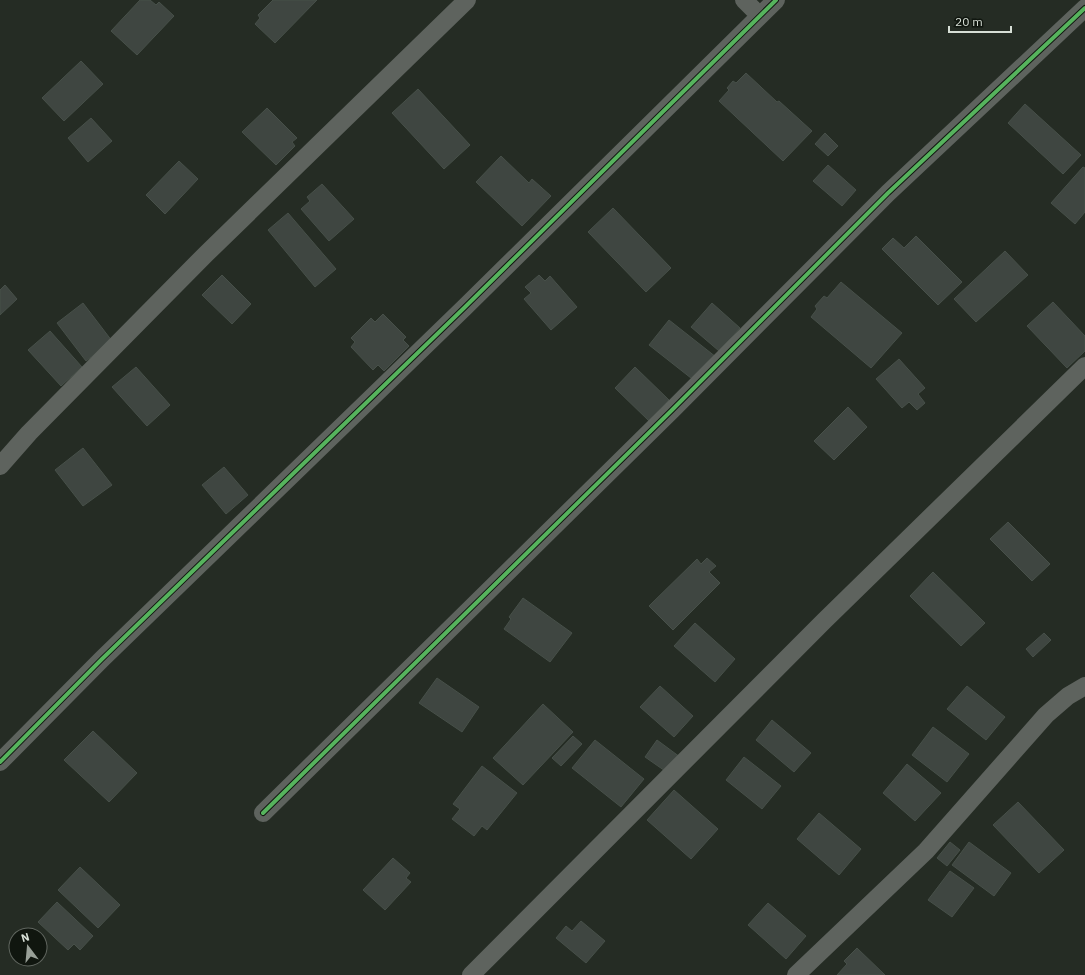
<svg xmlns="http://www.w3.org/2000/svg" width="1085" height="975" viewBox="0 0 1085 975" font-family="'IBM Plex Sans',sans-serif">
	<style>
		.building { fill: #3f4641; stroke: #475049 }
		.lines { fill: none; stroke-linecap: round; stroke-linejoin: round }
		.street { stroke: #5e635e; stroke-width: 18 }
		.cycleway-casing { stroke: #10160f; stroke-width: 6 }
		.cycleway { stroke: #56b35d; stroke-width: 4 }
	</style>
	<rect width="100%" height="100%" fill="#252c24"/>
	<path class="building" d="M140 0H150L156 5 159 2 174 16 137 55 111 31Z
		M273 0H317L275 43 255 24 260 18 258 15Z
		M81 61 103 84 64 121 42 98Z
		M746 73 777 102 779 101 812 131 783 161 719 101 729 90 727 88 733 81 736 83Z
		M418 89 470 145 444 169 392 113Z
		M1025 104 1081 155 1063 174 1008 123Z
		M267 108 297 138 292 142 295 146 276 165 242 132Z
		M91 118 112 141 88 162 68 138Z
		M825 133 838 146 828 156 815 144Z
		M501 156 529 183 532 179 551 196 522 226 476 182Z
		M179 161 198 179 165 214 146 195Z
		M828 165 856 190 842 206 813 181Z
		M1083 167 1085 168V212L1075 224 1051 203Z
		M322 184 354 219 329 241 301 209 310 201 307 197Z
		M613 208 671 268 646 292 588 232Z
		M288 213 336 269 315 287 268 230Z
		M916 236 962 282 938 305 882 249 893 238 904 248Z
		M1005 251 1028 275 976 322 954 299Z
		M222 275 251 304 232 324 202 295Z
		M539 275 545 281 550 276 577 307 551 330 524 299 531 293 525 287Z
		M841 282 902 333 871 368 811 317 817 309 815 306 824 296 827 298Z
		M5 285 17 299 0 315V290Z
		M1053 302 1085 336V351L1067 368 1027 326Z
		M83 303 112 341 86 361 57 323Z
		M712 303 740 328 719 351 691 327Z
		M383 314 406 337 403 340 409 346 384 371 378 365 373 370 351 347 355 342 351 338 371 318 375 322Z
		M669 320 716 357 696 382 649 345Z
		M50 331 82 367 61 386 28 350Z
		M899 359 925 388 918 394 925 403 917 410 909 402 902 408 876 379Z
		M136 367 170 405 147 426 112 387Z
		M635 367 669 400 649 421 615 388Z
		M848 407 867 427 834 460 814 441Z
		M83 448 112 485 83 506 55 470Z
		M224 467 248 495 226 514 202 485Z
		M1008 522 1050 564 1032 581 990 539Z
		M707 558 716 566 709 572 720 583 673 630 649 606 697 559 701 564Z
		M933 572 985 623 961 646 910 596Z
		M523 598 572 633 550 662 504 629 511 619 509 617Z
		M695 623 735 659 715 682 674 646Z
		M1044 633 1051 640 1033 657 1026 649Z
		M437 678 479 707 462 732 419 703Z
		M660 686 693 716 674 737 640 707Z
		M967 686 1005 717 986 740 947 709Z
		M543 704 573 732 523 785 493 758Z
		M772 720 811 753 794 772 756 740Z
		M933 727 969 754 947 782 912 755Z
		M93 731 137 773 109 802 64 760Z
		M573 736 582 744 561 766 552 758Z
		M595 740 644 779 621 807 572 768Z
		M657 740 680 757 668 773 645 757Z
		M744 757 781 786 762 809 726 780Z
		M907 764 941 793 915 821 883 793Z
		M482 766 517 793 487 830 482 826 474 836 452 819 460 809 453 804Z
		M674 790 718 829 691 859 647 820Z
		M1018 802 1064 850 1039 873 993 825Z
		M819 813 861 849 839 875 797 839Z
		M950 842 960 850 947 866 937 858Z
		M969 842 1011 873 994 896 952 865Z
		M393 858 410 873 406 878 411 882 385 910 363 890Z
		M80 867 120 905 98 928 58 890Z
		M950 871 974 888 952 917 928 900Z
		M57 902 93 936 80 950 74 944 68 950 38 922Z
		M768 903 806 936 786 959 748 925Z
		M581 921 605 941 586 963 556 938 566 926 572 931Z
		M857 948 885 975H837L847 964 844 961Z"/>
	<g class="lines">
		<path class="street" d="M744 0 759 15
			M0 466 29 433 206 254 467 0
			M0 762 102 659 464 308 776 0
			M263 813 672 410 888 193 1085 8
			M471 975 824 621 1085 366
			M796 975 926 851 1046 715 1068 696 1085 686"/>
		<g class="cycleway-casing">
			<path id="cycleway" d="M0 762 102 659 464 308 776 0
				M263 813 672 410 888 193 1085 8"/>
		</g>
		<use href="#cycleway" class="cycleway"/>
	</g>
	<g transform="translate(28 947) rotate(344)"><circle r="19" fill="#10160f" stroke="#60665f"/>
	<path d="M0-3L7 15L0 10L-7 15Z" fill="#99a098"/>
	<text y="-6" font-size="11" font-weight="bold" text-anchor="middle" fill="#d7dfd6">N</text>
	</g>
	<path d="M949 26v6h62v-6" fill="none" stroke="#d7dfd6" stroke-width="2"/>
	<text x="955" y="26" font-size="12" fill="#d7dfd6" stroke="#10160f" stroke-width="3" paint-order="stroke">20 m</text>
</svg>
